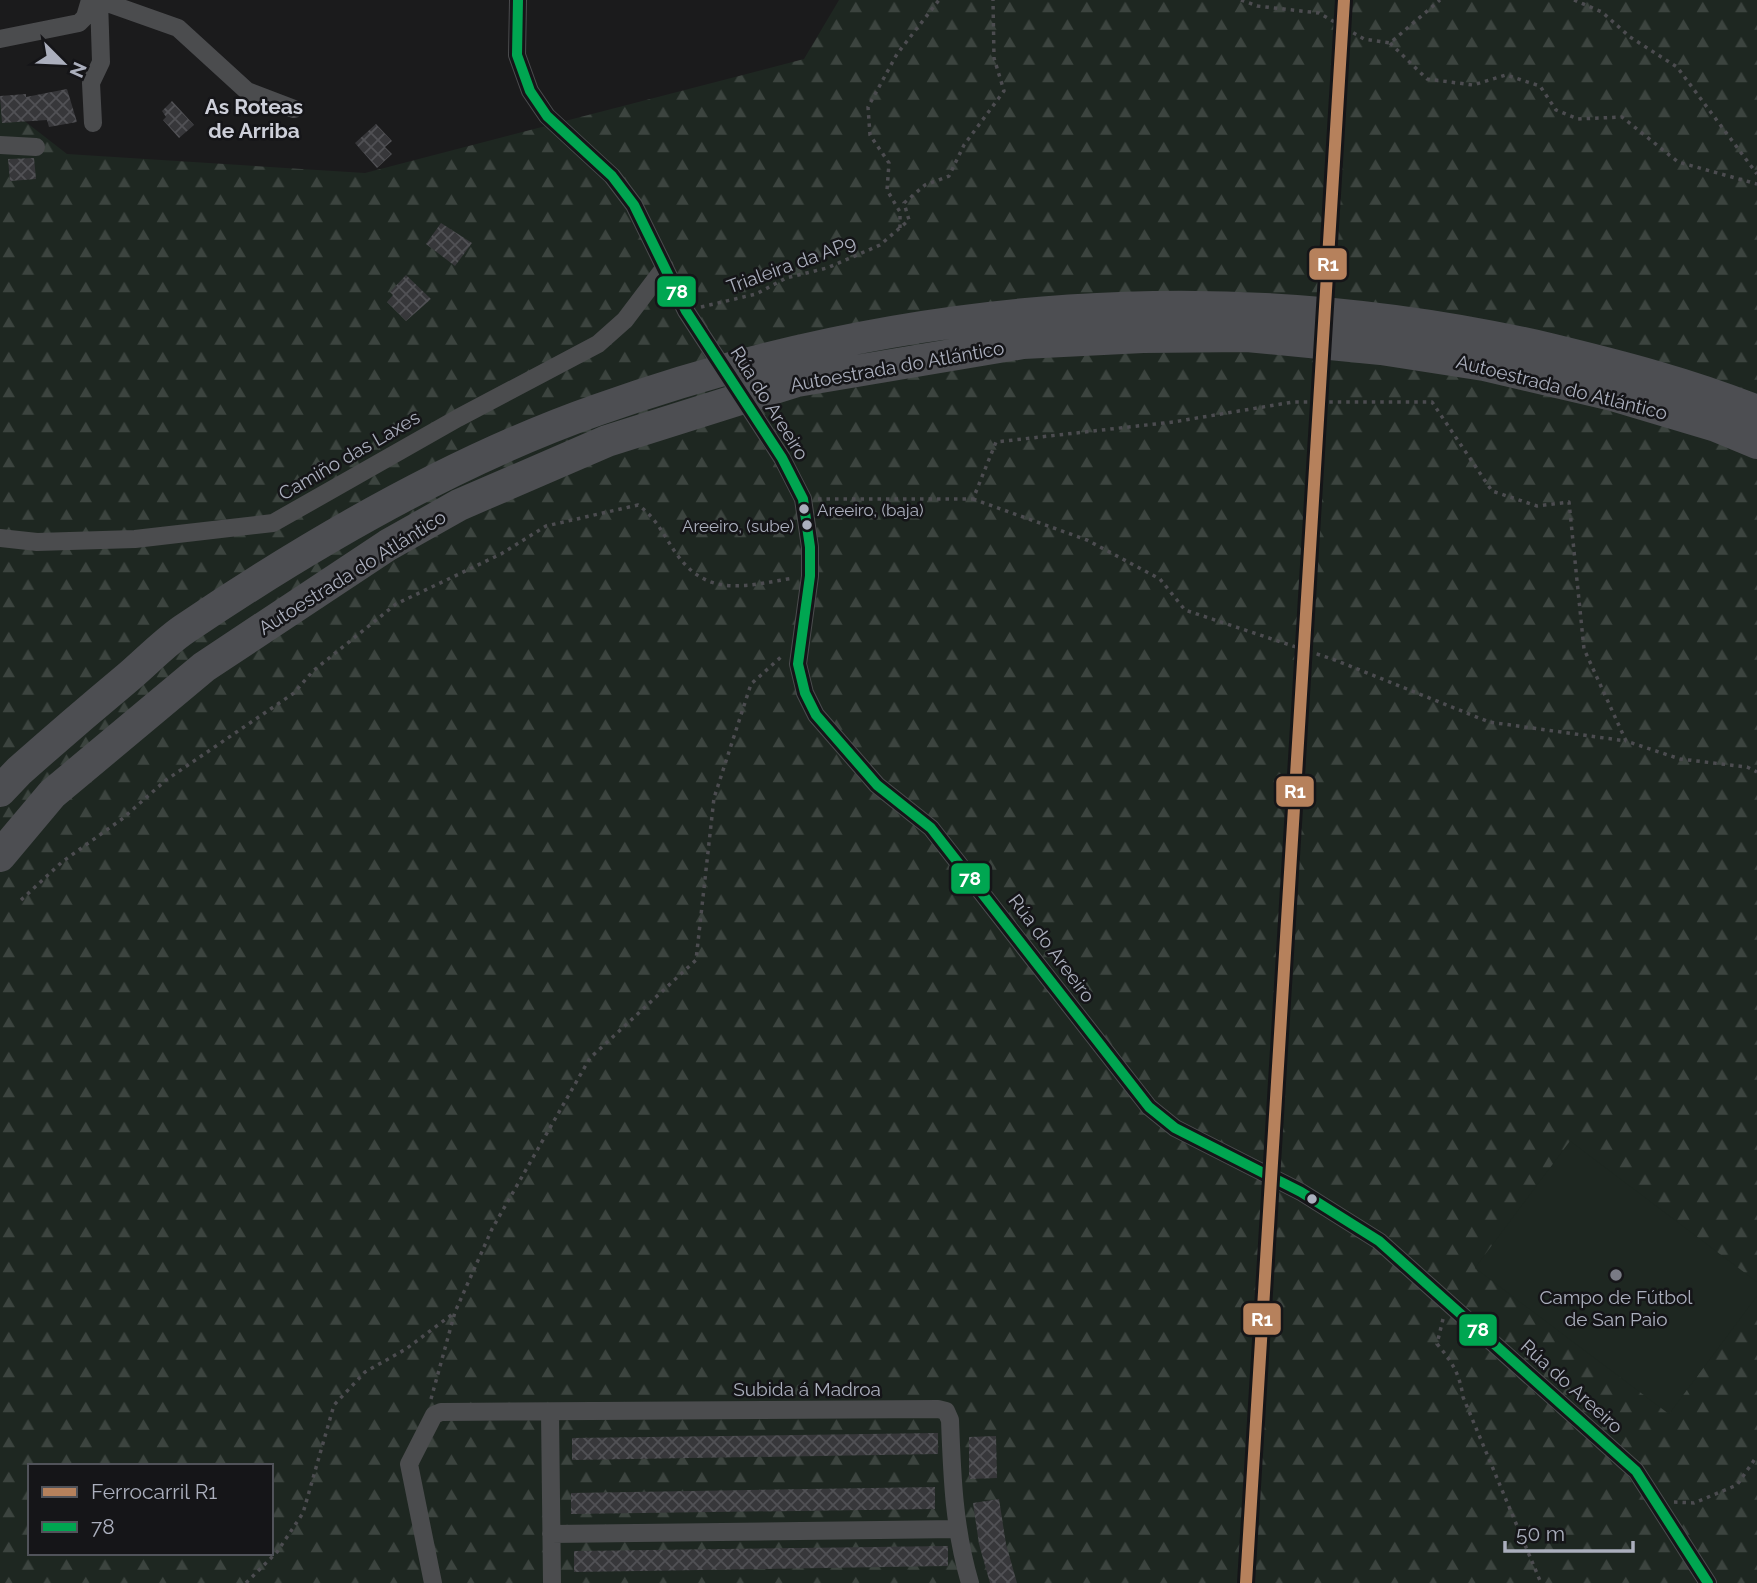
<svg xmlns="http://www.w3.org/2000/svg" width="1757" height="1583" viewBox="0 0 1757 1583" font-family="Raleway,sans-serif">
	<style>
		.forest { fill: url(#forest-firs); fill-rule: evenodd }
		.park { fill: #1e2721 }
		.building { fill: url(#building-cross-hatch) }
		.lines { fill: none; stroke-linecap: round; stroke-linejoin: round }
		.path { stroke: #4c4c50; stroke-width: 3.5; stroke-dasharray: 3.5 5; stroke-linecap: butt }
		.street { stroke: #4b4c4e; stroke-width: 18 }
		.highway { stroke: #4d4e52; stroke-width: 32 }
		.bus-1-casing { stroke: #151518; stroke-width: 16 }
		.bus-1 { stroke: #00a651; stroke-width: 10 }
		.rail-1-casing { stroke: #151518; stroke-width: 18 }
		.rail-1 { stroke: #b6815c; stroke-width: 12 }
		.bus-dot { fill: #abafbd; stroke: #151518; stroke-width: 2.5 }
		.poi-dot { fill: #797b85; stroke: #151518; stroke-width: 2.5 }
		.labels { text-anchor: middle; stroke-width: 5; stroke-linejoin: round; paint-order: stroke }
		.bus-label { font-size: 17px; fill: #abafbd; stroke: #151518; text-anchor: start }
		.street-label { font-size: 19px; fill: #abafbd; stroke: #151518 }
		.poi-label { font-size: 19px; fill: #abafbd; stroke: #151518 }
		.neighbourhood-label { font-size: 21px; font-weight: bold; fill: #cdcfd9; stroke: #151518 }
		.line-badge { stroke: #151518; stroke-width: 2.5 }
		.badge-label { font-size: 19px; text-anchor: middle; font-weight: bold; fill: #fff }
	</style>
	<defs>
		<pattern id="forest-firs" width="22" height="20" patternUnits="userSpaceOnUse" patternTransform="scale(1.75)"><rect width="22" height="20" fill="#1e2721"/><path d="M5 1l3.5 6h-7zM16 11l3.5 6h-7z" fill="#3c443f"/></pattern>
		<pattern id="building-cross-hatch" width="8" height="8" patternUnits="userSpaceOnUse" patternTransform="scale(1.75)"><rect width="8" height="8" fill="#37373a"/><path d="M0 0l8 8M0 8l8-8" fill="none" stroke="#515155"/></pattern>
	</defs>
	<rect width="100%" height="100%" fill="#1b1b1c"/>
	<path class="forest" d="M839 0H1757V1583H0V102L67 154 365 173 804 59ZM30 1466H271V1553H30Z"/>
	<path class="park" d="M1570 1141 1757 1282V1296L1669 1414 1475 1268Z"/>
	<path class="building" d="M67 89 77 122 49 127 47 120 2 123 0 96 26 94V97Z
		M172 101 194 125 179 138 163 120 166 117 162 111Z
		M376 124 392 141 385 147 392 154 377 168 355 143Z
		M34 158 36 179 10 181 8 159Z
		M441 223 472 243 455 266 426 244Z
		M406 275 431 299 406 321 387 302 393 295 390 292Z
		M938 1433V1454L572 1460V1438Z
		M996 1436 997 1478 969 1479V1437Z
		M935 1487V1509L571 1514V1493Z
		M999 1499 1006 1544 1017 1583H990L979 1544 973 1503Z
		M948 1546V1566L574 1572V1551Z"/>
	<g class="lines">
		<path class="path" d="M1241 0 1257 6 1319 13 1364 39 1390 43 1440 0
			M1574 0 1602 12 1630 37 1677 67 1757 174
			M1390 43 1427 79 1473 85 1506 75 1540 86 1556 110 1578 119 1622 117 1678 162 1757 184
			M900 228V212L887 190 889 163 870 135 868 107 897 54 939 0
			M701 307 756 294 786 278 827 268 880 245 909 220 904 203 925 185 949 176 964 145 1004 91 994 58 993 0
			M818 499H973L996 442 1173 422 1293 402H1432L1492 491 1537 506 1569 502 1584 649 1626 741 1680 759 1747 767 1757 772
			M973 499 1087 540 1160 579 1185 610 1335 660 1489 722 1626 741
			M21 900 62 862 122 819 166 780 294 693 313 671 396 604 501 554 546 526 638 505C658 519 664 537 678 556 710 599 748 585 794 578
			M1443 1319 1437 1344C1452 1361 1460 1375 1463 1397L1541 1583
			M431 1399 455 1312 492 1229 590 1058 696 960 714 798 751 684 781 657
			M1674 1502 1694 1503 1737 1485 1757 1456
			M246 1583 277 1552 303 1513 334 1405 365 1372 406 1349 454 1313"/>
		<path class="street" d="M99 0 178 28 247 91 294 109
			M518 0 517 55 530 91 547 116 612 176 634 205 686 311 782 458 803 499 810 547V576L798 664 805 693 816 715 877 785 931 828 1149 1107 1175 1128 1301 1192 1379 1241 1636 1471 1708 1583
			M0 39 79 23 85 17 90 0
			M93 123 91 83 101 62 99 0
			M0 145 36 147
			M0 538 37 542 135 539 273 523 458 418 598 344 625 320 665 267
			M550 1412 552 1583
			M551 1534 957 1529
			M433 1583 409 1464 434 1415 441 1412 938 1409 946 1411 950 1420C952 1476 954 1529 970 1583"/>
		<path class="highway" d="M0 791 19 771C54 740 90 709 126 679 145 663 163 644 183 630 310 544 452 461 597 410 906 300 1230 275 1550 349 1620 366 1690 384 1757 411
			M0 856 52 794 204 667 388 545 459 505 607 441 797 381 1023 343 1143 337 1247 336 1381 349 1484 365 1612 395 1716 426 1757 443"/>
		<g class="bus-1-casing">
			<path id="bus-1" d="M518 0 517 55 530 91 547 116 612 176 634 205 686 311 782 458 803 499 810 547V576L798 664 805 693 816 715 877 785 931 828 1149 1107 1175 1128 1301 1192 1379 1241 1636 1471 1708 1583"/>
		</g>
		<use href="#bus-1" class="bus-1"/>
		<g class="rail-1-casing">
			<path id="rail-1" d="M1246 1583 1344 0"/>
		</g>
		<use href="#rail-1" class="rail-1"/>
	</g>
	<g class="bus-dot">
		<circle cx="804" cy="509" r="6"/>
		<circle cx="807" cy="525" r="6"/>
		<circle cx="1312" cy="1199" r="6"/>
	</g>
	<circle class="poi-dot" cx="1616" cy="1275" r="7"/>
	<g class="labels">
		<g class="bus-label">
			<text x="817" y="516">Areeiro, (baja)</text>
			<text x="794" y="532" text-anchor="end">Areeiro, (sube)</text>
		</g>
		<g class="street-label">
			<text transform="translate(791 264) rotate(-20)" y="7">Trialeira da AP9</text>
			<text transform="translate(897 366) rotate(-10)" y="7">Autoestrada do Atlántico</text>
			<text transform="translate(1562 387) rotate(14)" y="7">Autoestrada do Atlántico</text>
			<text transform="translate(770 403) rotate(58)" y="7">Rúa do Areeiro</text>
			<text transform="translate(349 455) rotate(-30)" y="7">Camiño das Laxes</text>
			<text transform="translate(352 572) rotate(-32)" y="7">Autoestrada do Atlántico</text>
			<text transform="translate(1052 948) rotate(53)" y="7">Rúa do Areeiro</text>
			<text transform="translate(1572 1386) rotate(42)" y="7">Rúa do Areeiro</text>
			<text x="807" y="1396">Subida á Madroa</text>
		</g>
		<g class="poi-label">
			<text x="1616" y="1304">Campo de Fútbol<tspan x="1616" dy="22">de San Paio</tspan></text>
		</g>
		<g class="neighbourhood-label">
			<text x="254" y="114">As Roteas<tspan x="254" dy="24">de Arriba</tspan></text>
		</g>
	</g>
	<g class="line-badge">
		<rect x="1308" y="247" width="40" height="34" rx="7" fill="#b6815c"/>
		<rect x="656" y="275" width="41" height="33" rx="7" fill="#00a651"/>
		<rect x="1275" y="775" width="40" height="33" rx="7" fill="#b6815c"/>
		<rect x="950" y="862" width="41" height="33" rx="7" fill="#00a651"/>
		<rect x="1242" y="1302" width="40" height="34" rx="7" fill="#b6815c"/>
		<rect x="1458" y="1313" width="40" height="34" rx="7" fill="#00a651"/>
	</g>
	<g class="badge-label">
		<text x="1328" y="271">R1</text>
		<text x="677" y="298">78</text>
		<text x="1295" y="798">R1</text>
		<text x="970" y="885">78</text>
		<text x="1262" y="1326">R1</text>
		<text x="1478" y="1336">78</text>
	</g>
	<rect x="28" y="1464" width="245" height="91" fill="#151518" stroke="#51535a" stroke-width="2"/>
	<rect x="42" y="1487" width="35" height="10" fill="#b6815c" stroke="#51535a" stroke-width="2"/>
	<text x="91" y="1499" font-size="21" fill="#abafbd">Ferrocarril R1</text>
	<rect x="42" y="1522" width="35" height="10" fill="#00a651" stroke="#51535a" stroke-width="2"/>
	<text x="91" y="1534" font-size="21" fill="#abafbd">78</text>
	<g transform="translate(63 63) rotate(114)" stroke="#151518" stroke-width="5" paint-order="stroke">
	<path d="M0-5L12 26L0 18L-12 26Z" fill="#abafbd"/>
	<text y="-10" font-size="19" font-weight="bold" text-anchor="middle" fill="#abafbd">N</text>
	</g>
	<path d="M1505 1541v10h128v-10" fill="none" stroke="#abafbd" stroke-width="3.5"/>
	<text x="1516" y="1541" font-size="21" fill="#abafbd" stroke="#151518" stroke-width="5" paint-order="stroke">50 m</text>
</svg>
